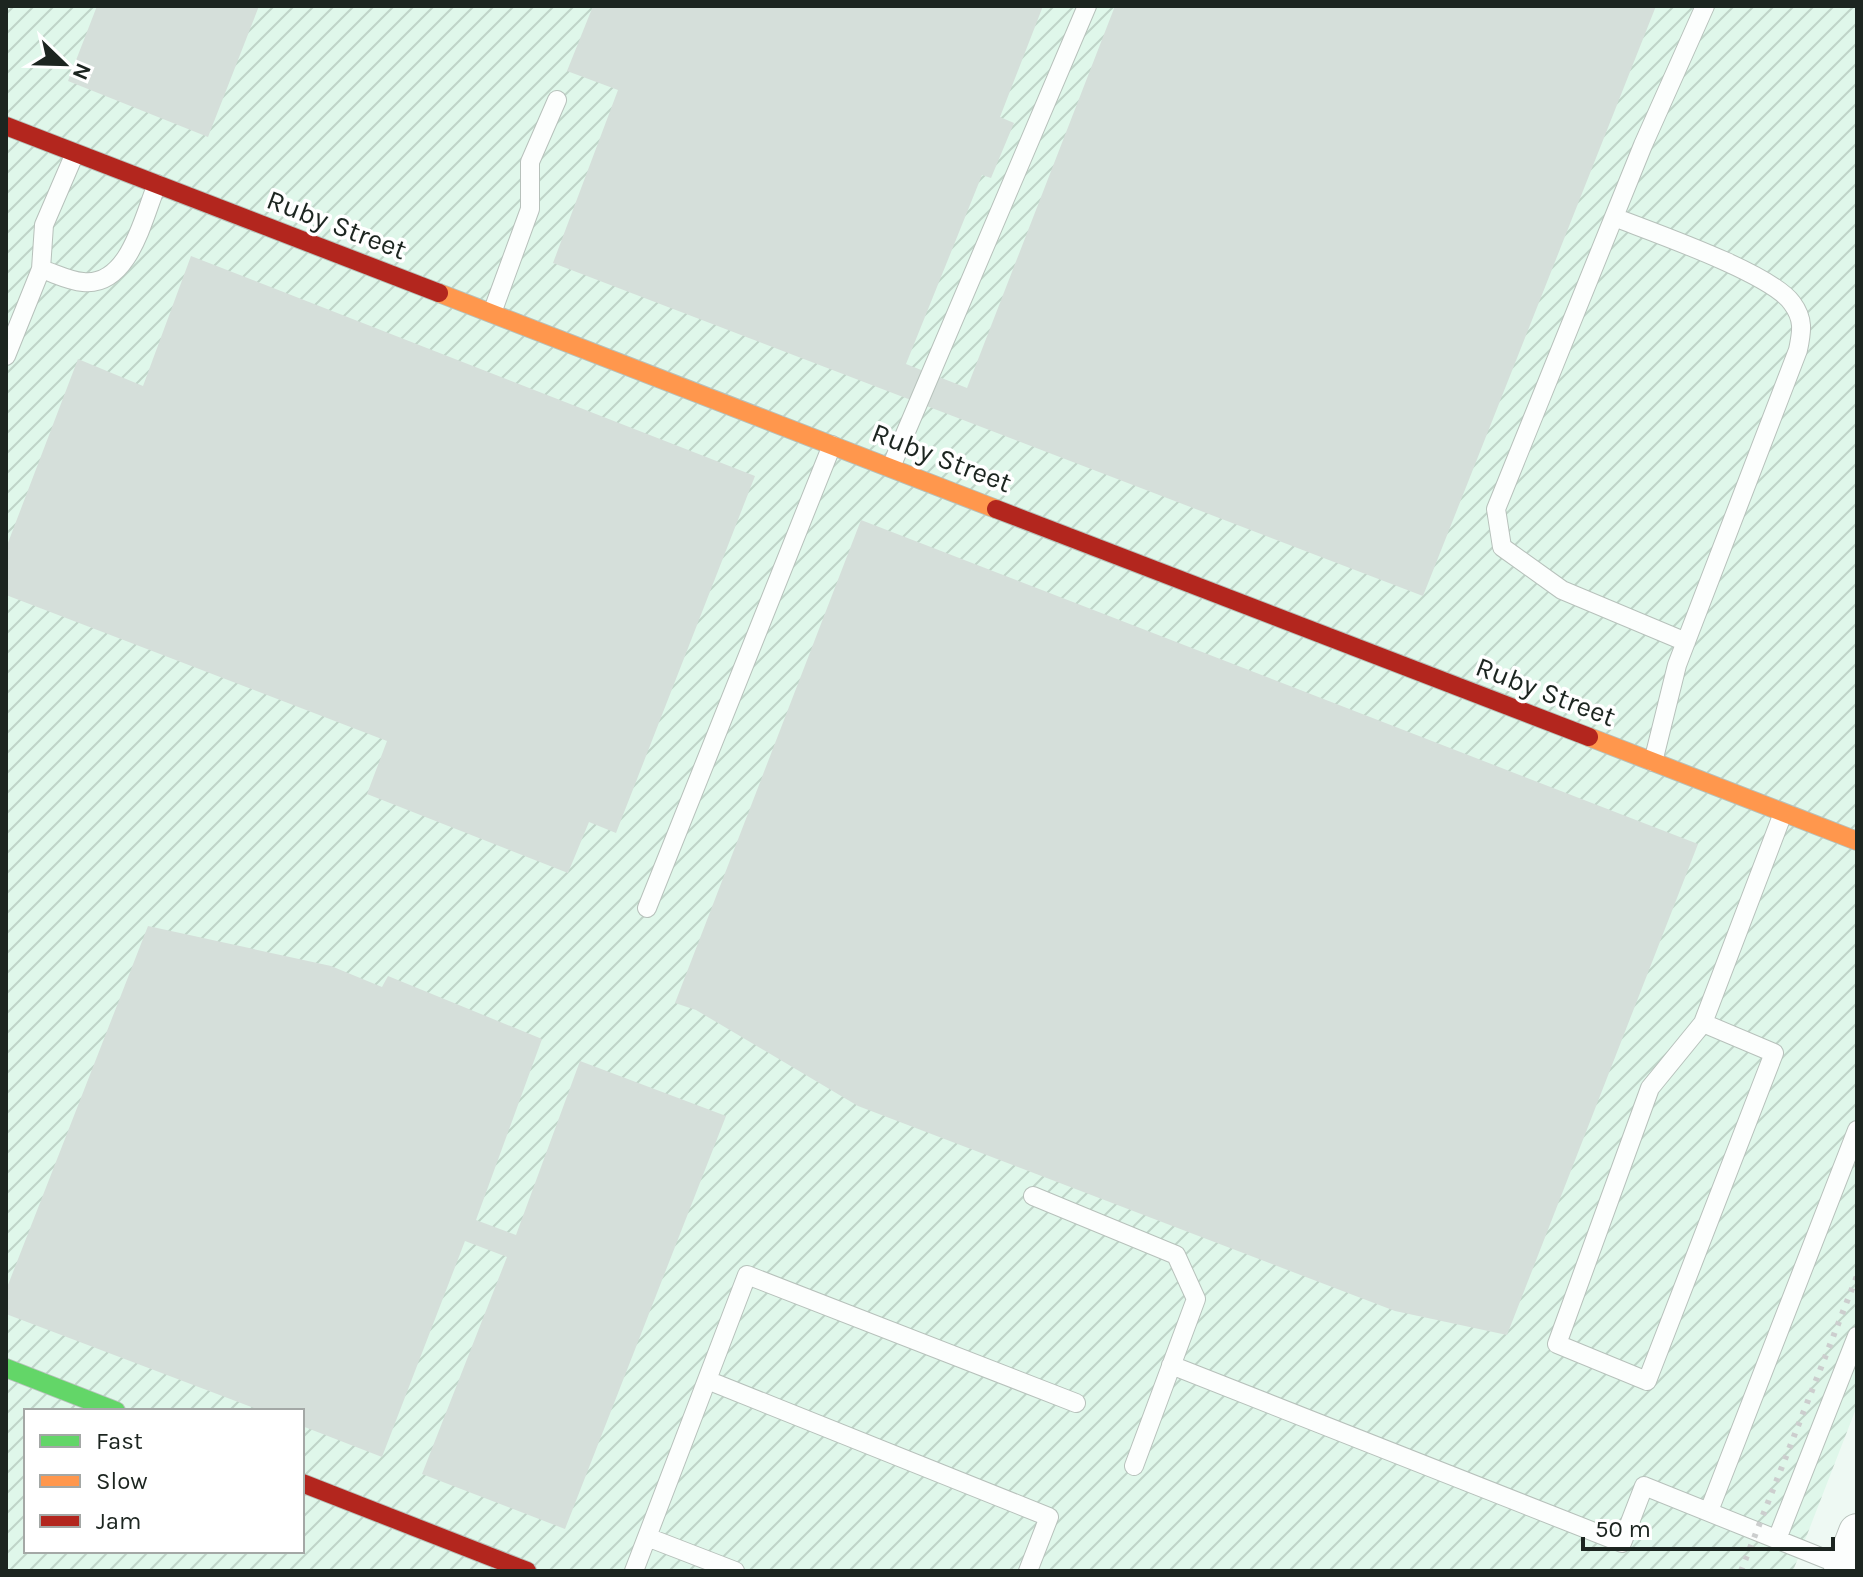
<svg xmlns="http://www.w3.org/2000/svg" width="1863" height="1577" viewBox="0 0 1863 1577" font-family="Karla,sans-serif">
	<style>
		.industrial { fill: url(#industrial-furrows); fill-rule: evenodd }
		.building { fill: #d5dfda }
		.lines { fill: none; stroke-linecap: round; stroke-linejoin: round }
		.lane-casing { stroke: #b7c1bb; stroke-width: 20 }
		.street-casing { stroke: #b7c1bb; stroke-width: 38 }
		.fast-casing { stroke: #b7c1bb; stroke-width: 20 }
		.slow-casing { stroke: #b7c1bb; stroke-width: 20 }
		.jam-casing { stroke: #b7c1bb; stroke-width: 20 }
		.lane { stroke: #fcfefd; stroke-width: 18 }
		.street { stroke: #fcfefd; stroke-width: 36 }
		.fast { stroke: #63d668; stroke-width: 18 }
		.slow { stroke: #ff974d; stroke-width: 18 }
		.jam { stroke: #b3261e; stroke-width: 18 }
		.rail { stroke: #cccece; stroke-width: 6; stroke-dasharray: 4 8; stroke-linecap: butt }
		.labels { text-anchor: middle; stroke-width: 7; stroke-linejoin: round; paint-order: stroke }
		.street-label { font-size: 28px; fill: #1c2520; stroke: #fff }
	</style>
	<defs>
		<pattern id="industrial-furrows" width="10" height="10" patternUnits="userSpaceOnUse" patternTransform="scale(2)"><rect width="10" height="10" fill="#dff7ea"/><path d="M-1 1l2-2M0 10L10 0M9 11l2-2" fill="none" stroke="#bfd4c8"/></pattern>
	</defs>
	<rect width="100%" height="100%" fill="#eef9f3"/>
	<path class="industrial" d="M6 6H1857V1406L1793 1571H6ZM26 1411H302V1551H26Z"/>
	<path class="building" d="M97 6H259L208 137 68 81Z
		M593 6H1043L1000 117 1014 123 991 178 982 175 906 364 967 388 1115 6H1656L1423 596 553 263 618 90 567 71Z
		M191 256 755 476 616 833 589 822 568 873 367 794 387 741 6 595V548L78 359 143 386Z
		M861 520 1698 844 1507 1335 1395 1311 858 1106 696 1010 675 1003Z
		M148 926 331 966 382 987 388 976 542 1039 476 1220 516 1235 580 1061 726 1116 565 1529 422 1474 507 1257 465 1241 382 1457 302 1426V1411H262L6 1314V1290Z"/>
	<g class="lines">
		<g class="lane-casing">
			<path id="lane" d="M1614 217C1652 232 1771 273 1792 303 1804 319 1802 331 1798 350L1677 665 1653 762
				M41 269C54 273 69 281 83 282 129 287 143 218 157 184
				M492 313 530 209V162L557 100
				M6 356 41 269 44 225 75 153
				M891 467 1087 6
				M1686 642 1562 590 1502 547 1496 509 1643 145 1705 6
				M647 908 832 445
				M1703 1023 1774 1053 1647 1381 1557 1344 1650 1088 1703 1023 1783 813
				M1033 1196 1176 1255 1196 1299 1134 1466
				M1171 1365 1622 1543 1644 1486 1843 1566
				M707 1380 1049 1517 1028 1571
				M1709 1511 1857 1130
				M647 1537 735 1571
				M1777 1539 1857 1336
				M634 1571 747 1275 1076 1403"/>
		</g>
		<g class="street-casing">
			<path id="street" d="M1842 1571 1857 1532"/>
		</g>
		<g class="fast-casing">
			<path id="fast" d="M6 1368 116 1411"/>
		</g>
		<g class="slow-casing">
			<path id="slow" d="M439 293 996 509
				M1589 737 1857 841"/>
		</g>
		<g class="jam-casing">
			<path id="jam" d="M6 126 439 293
				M996 509 1589 737
				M302 1483 527 1571"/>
		</g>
		<use href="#lane" class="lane"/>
		<use href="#street" class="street"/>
		<use href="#fast" class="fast"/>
		<use href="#slow" class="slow"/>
		<use href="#jam" class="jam"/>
		<path class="rail" d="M1741 1571 1857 1276"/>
	</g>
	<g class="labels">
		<g class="street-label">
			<text transform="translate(337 224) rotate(21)" y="10">Ruby Street</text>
			<text transform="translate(942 457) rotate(21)" y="10">Ruby Street</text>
			<text transform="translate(1546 691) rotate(21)" y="10">Ruby Street</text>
		</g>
	</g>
	<rect width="1863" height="1577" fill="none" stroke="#1c2520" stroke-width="16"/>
	<rect x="24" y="1409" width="280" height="144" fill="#ffffff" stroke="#a4a8a6" stroke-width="2"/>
	<rect x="40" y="1435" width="40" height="12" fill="#63d668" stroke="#a4a8a6" stroke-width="2"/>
	<text x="96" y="1449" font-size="24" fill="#1c2520">Fast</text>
	<rect x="40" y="1475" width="40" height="12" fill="#ff974d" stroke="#a4a8a6" stroke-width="2"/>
	<text x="96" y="1489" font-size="24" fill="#1c2520">Slow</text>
	<rect x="40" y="1515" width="40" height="12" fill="#b3261e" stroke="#a4a8a6" stroke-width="2"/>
	<text x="96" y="1529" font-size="24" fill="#1c2520">Jam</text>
	<g transform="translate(64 64) rotate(113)" stroke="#ffffff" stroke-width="6" paint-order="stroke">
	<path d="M0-6L14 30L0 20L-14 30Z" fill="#1c2520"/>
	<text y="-12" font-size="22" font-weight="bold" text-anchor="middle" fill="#1c2520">N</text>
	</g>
	<path d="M1583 1537v12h250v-12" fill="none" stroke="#1c2520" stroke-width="4"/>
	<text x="1595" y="1537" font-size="24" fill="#1c2520" stroke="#ffffff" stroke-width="6" paint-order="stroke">50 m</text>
</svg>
